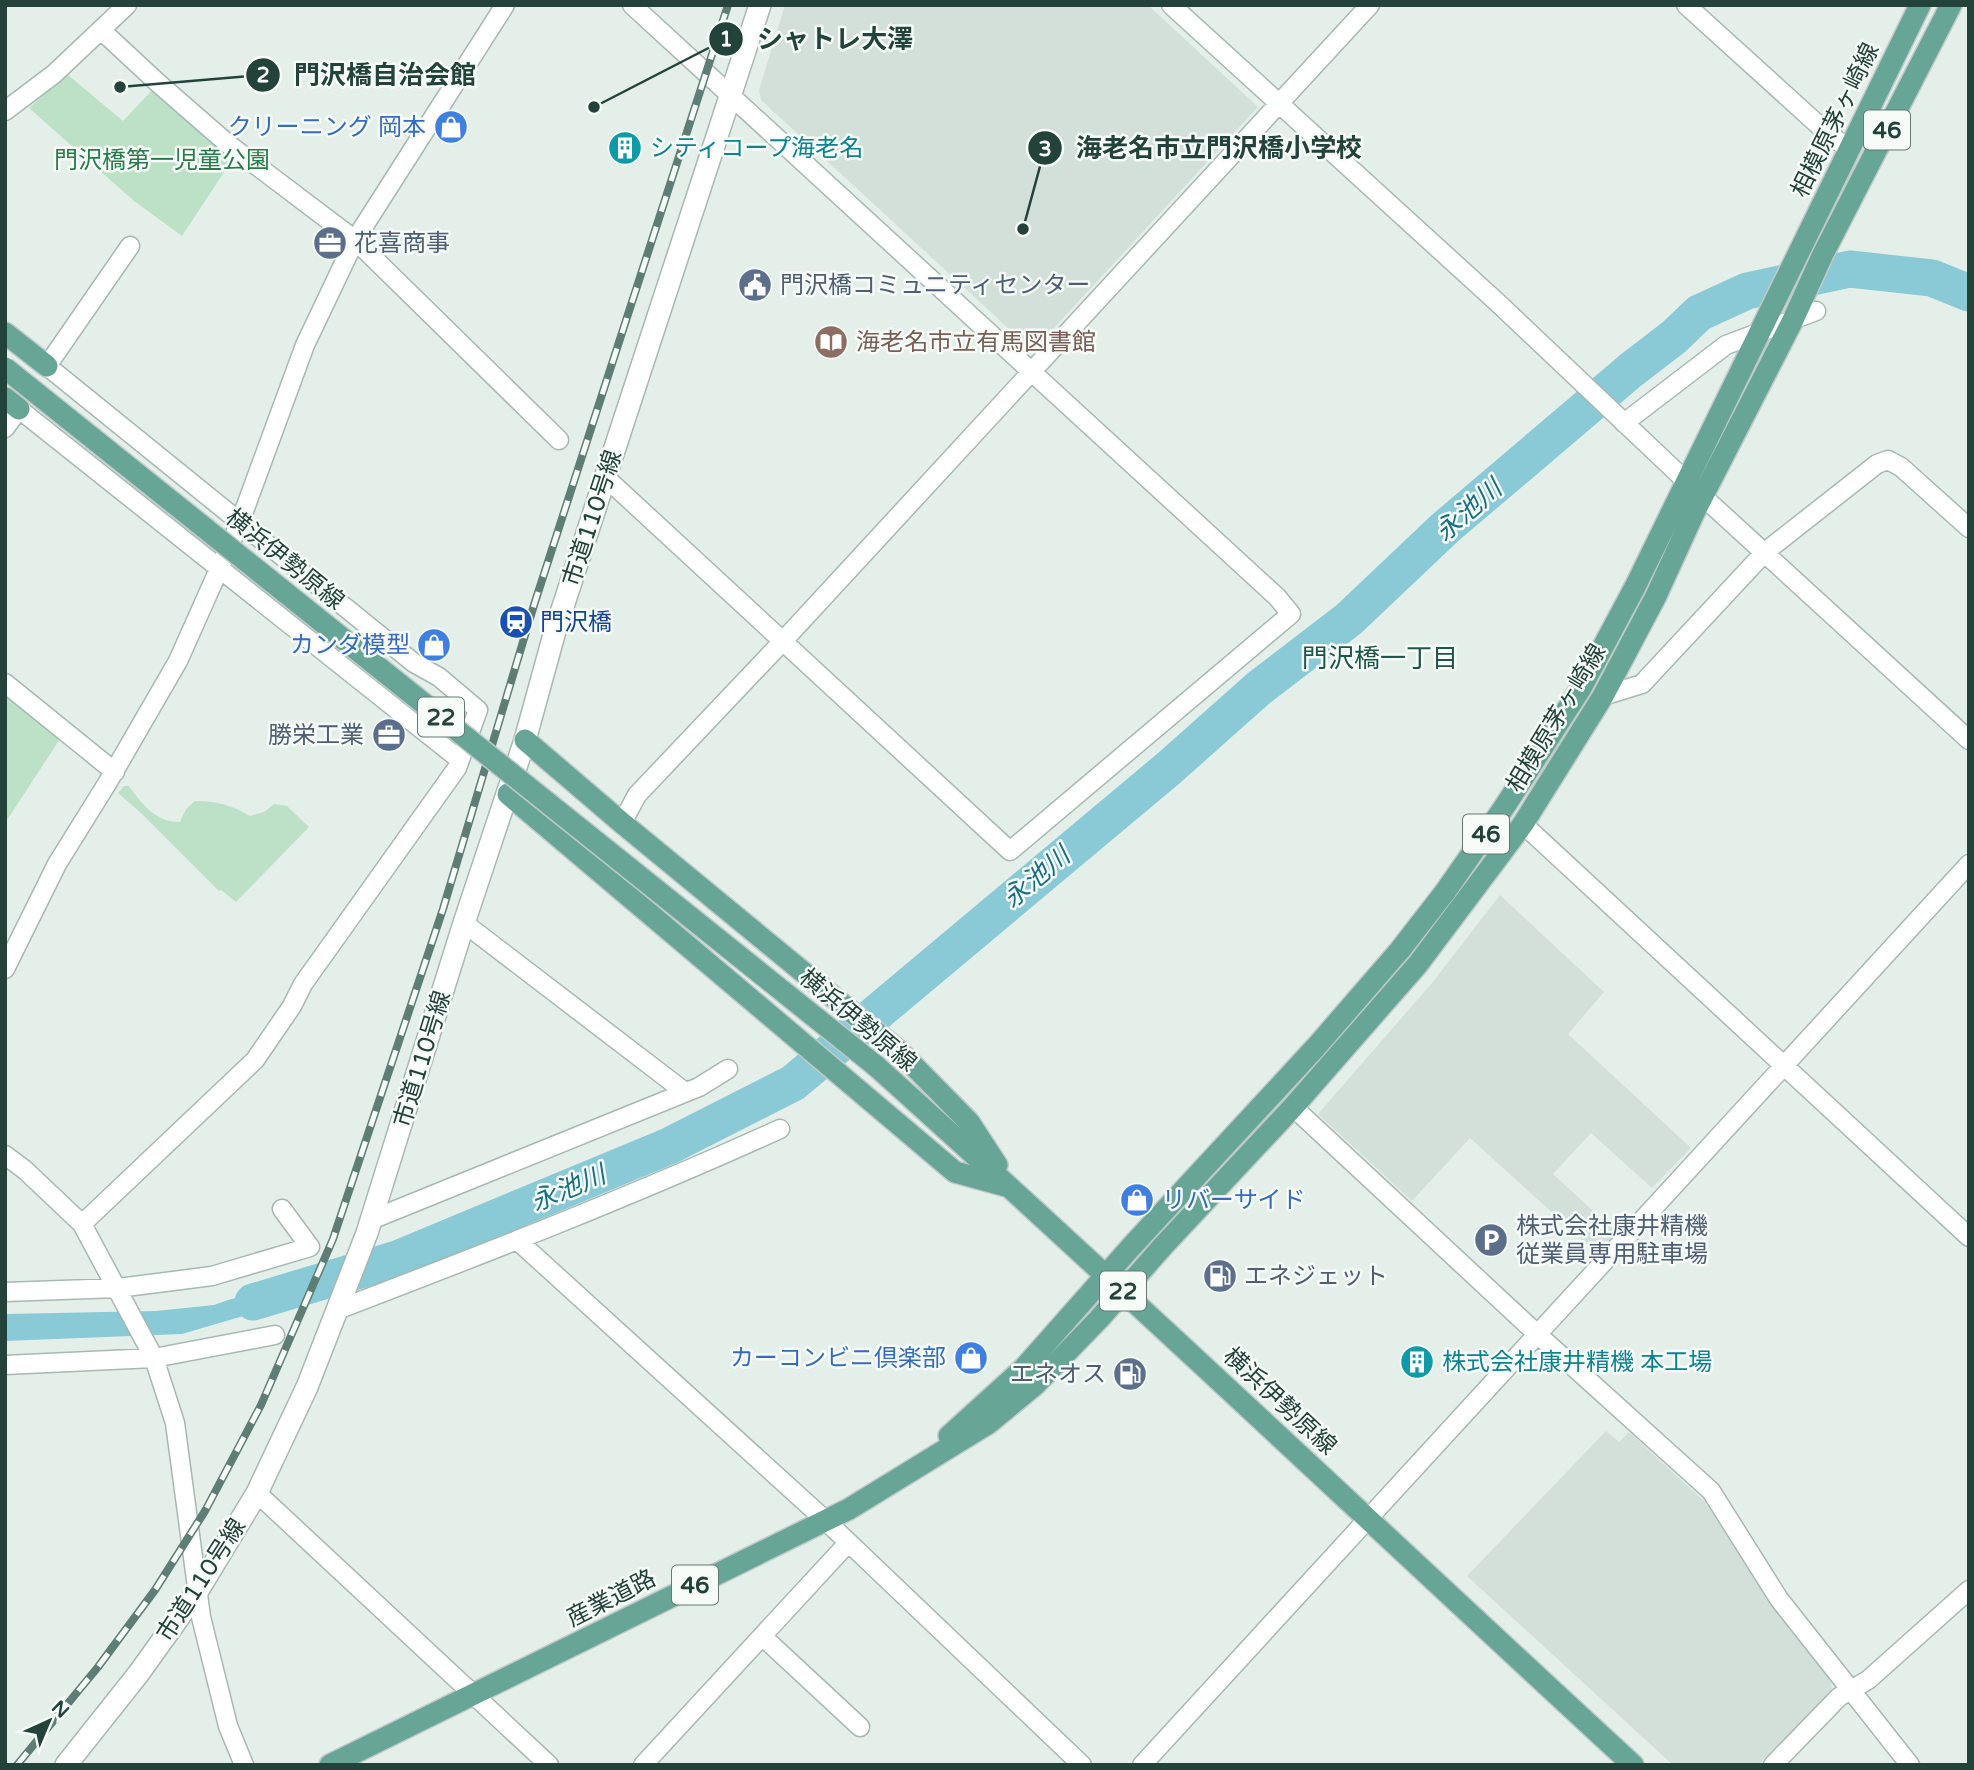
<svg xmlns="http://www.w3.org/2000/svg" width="1974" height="1770" viewBox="0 0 1974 1770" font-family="'Varela Round','Noto Sans JP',sans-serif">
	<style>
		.built { fill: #d3dfd9 }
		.green { fill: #bde1c7 }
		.water { fill: #8ac9d6 }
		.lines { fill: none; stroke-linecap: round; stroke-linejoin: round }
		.river { stroke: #8ac9d6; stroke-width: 37 }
		.minor-casing { stroke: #a7b8b2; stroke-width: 21 }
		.tertiary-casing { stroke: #a7b8b2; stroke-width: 24 }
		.primary-casing { stroke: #c1cac8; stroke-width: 24 }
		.minor { stroke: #fff; stroke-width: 18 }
		.tertiary { stroke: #fff; stroke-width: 21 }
		.primary { stroke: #67a697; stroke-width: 21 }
		.rail-casing { stroke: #5d7d75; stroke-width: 8 }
		.rail { stroke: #f6fbf8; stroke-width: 5; stroke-dasharray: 16; stroke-linecap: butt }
		.primary-bridge-casing { stroke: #c1cac8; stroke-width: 24; stroke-linecap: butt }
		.primary-bridge { stroke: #67a697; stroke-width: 21 }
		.labels { text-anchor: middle; stroke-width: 5; stroke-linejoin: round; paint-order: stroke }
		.shield { fill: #f6fbf8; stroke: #627a73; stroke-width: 2 }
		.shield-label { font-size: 23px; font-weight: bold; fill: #22423a }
		.street-label { font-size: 24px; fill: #22423a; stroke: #f6fbf8 }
		.shop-label { font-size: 24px; fill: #366cbe; stroke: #f6fbf8; text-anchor: end }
		.culture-label { font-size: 24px; fill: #0d838f; stroke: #f6fbf8; text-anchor: start }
		.park-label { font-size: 24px; fill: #2a7b4b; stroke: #f6fbf8 }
		.service-label { font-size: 24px; fill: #4e5e75; stroke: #f6fbf8; text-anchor: start }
		.education-label { font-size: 24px; fill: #785e54; stroke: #f6fbf8; text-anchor: start }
		.transit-label { font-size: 24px; fill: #164399; stroke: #f6fbf8; text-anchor: start }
		.water-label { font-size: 26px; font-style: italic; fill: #186f82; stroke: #f6fbf8 }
		.neighbourhood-label { font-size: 26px; fill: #1d5648; stroke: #f6fbf8 }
		.leader { fill: none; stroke: #22423a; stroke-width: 2.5 }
		.callout-dot { fill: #22423a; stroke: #f6fbf8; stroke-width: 2.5 }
		.mark-label { font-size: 21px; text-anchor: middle; font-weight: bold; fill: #fff }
		.callout-label { font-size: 26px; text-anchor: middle; font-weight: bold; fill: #22423a; stroke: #f6fbf8; stroke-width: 5; stroke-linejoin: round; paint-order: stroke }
	</style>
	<rect width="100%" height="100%" fill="#e5efea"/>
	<path class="built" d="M785 5H1148L1258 107 1033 351 761 100 759 90Z
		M1500 895 1604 992 1568 1034 1691 1148 1652 1188 1591 1133 1553 1174 1617 1233 1598 1254 1470 1138 1412 1201 1318 1114 1432 983Z
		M1606 1431 1619 1442 1629 1432 1705 1502 1761 1589 1831 1682 1832 1691 1758 1765H1673L1467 1576Z"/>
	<path class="green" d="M67 74 123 121 155 87 234 157 182 236 134 201 29 108Z
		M5 690 62 736 5 823Z
		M124 786H129C143 805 155 822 180 822L186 809 195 801C216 801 232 805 250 816L264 812 274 804 287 806 309 827 236 902 221 890 219 891 142 814 118 793Z"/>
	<path class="water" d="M307 1276 298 1300 182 1334 5 1341V1314L156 1311 214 1305 231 1299 246 1297 247 1292Z"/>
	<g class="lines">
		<path class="river" d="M253 1302 397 1259 669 1146 793 1083 1169 768 1259 688 1349 619 1445 528 1631 370 1674 337 1699 313 1747 291 1850 269 1932 278 1969 293"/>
		<g class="minor-casing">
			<path id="minor" d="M1171 5 1498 303 1687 482 1969 740
				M1686 5 1825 131 1850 150
				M101 30 158 83 228 144 355 240 559 440
				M5 111 54 74 127 5
				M1624 423 1726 345 1816 311
				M5 428 19 409 459 759
				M605 477 1010 851 1291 614 1277 597 632 5
				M5 683 115 772
				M1603 696 1642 684 1765 552 1877 464 1888 460 1901 467 1969 528
				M622 823 637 795 783 641 1370 5
				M1523 824 1969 1237
				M464 923 685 1092
				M5 969 57 864 108 782 178 661 240 522 305 345 355 240 505 5
				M1293 1107 1536 1333 1711 1491 1779 1599 1910 1765
				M5 1155 25 1170 82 1224 154 1358 175 1423 201 1617 228 1726 244 1765
				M371 1220 699 1087 728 1069
				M82 1224 255 1060 292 1006 303 984 457 768 478 710 439 677 414 663 47 366 130 246
				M517 1240 825 1520 1082 1765
				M5 1292 118 1288 212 1276 310 1247 282 1209
				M337 1310C486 1253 635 1195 780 1129
				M5 1365 154 1358 275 1335
				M257 1493 549 1765
				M762 1636 860 1727
				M643 1765 848 1543
				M1142 1765 1969 864
				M1773 1765 1839 1697 1868 1680 1969 1590"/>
		</g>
		<g class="tertiary-casing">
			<path id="tertiary" d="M66 1765 139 1673 197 1592 257 1493 307 1387 367 1233 464 923 525 740 555 631 760 5"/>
		</g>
		<g class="primary-casing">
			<path id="primary" d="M5 333 47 366
				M5 398 19 409
				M525 740 622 823 899 1051 969 1122 997 1165
				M508 794 955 1172 1006 1186
				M876 1066C1131 1295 1380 1532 1633 1765
				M949 1436 1024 1368 1131 1247 1316 1047 1400 950 1445 892 1505 806 1581 688 1635 587 1920 5
				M330 1765 849 1509 989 1423 1035 1385 1099 1319 1163 1246 1293 1107 1418 964 1523 824 1603 696 1656 596 1693 515 1793 320 1823 254 1951 5"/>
		</g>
		<use href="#minor" class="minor"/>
		<use href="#tertiary" class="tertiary"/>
		<use href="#primary" class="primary"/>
		<g class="rail-casing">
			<path id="rail" d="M17 1765 98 1667 155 1590 205 1511 261 1405 333 1239 443 909 534 605 728 5"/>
		</g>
		<use href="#rail" class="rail"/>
		<g class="primary-bridge-casing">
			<path id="primary-bridge" d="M5 368 876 1066"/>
		</g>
		<use href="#primary-bridge" class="primary-bridge"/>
	</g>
	<defs>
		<g id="shop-disc" transform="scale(1.75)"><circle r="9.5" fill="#3f7fe0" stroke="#f6fbf8"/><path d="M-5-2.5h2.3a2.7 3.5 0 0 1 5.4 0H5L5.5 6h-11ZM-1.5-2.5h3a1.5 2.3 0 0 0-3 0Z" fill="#fff"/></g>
		<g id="building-disc" transform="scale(1.75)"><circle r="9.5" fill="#0f9aa8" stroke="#f6fbf8"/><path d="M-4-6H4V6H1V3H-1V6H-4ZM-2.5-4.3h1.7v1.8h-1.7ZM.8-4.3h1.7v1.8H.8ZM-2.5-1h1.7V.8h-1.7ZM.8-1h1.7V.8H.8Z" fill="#fff"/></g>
		<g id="office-disc" transform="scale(1.75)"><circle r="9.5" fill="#5c6f8a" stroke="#f6fbf8"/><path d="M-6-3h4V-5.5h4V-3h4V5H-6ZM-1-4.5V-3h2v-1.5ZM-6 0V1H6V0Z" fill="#fff"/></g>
		<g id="civic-disc" transform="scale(1.75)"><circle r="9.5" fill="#5c6f8a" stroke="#f6fbf8"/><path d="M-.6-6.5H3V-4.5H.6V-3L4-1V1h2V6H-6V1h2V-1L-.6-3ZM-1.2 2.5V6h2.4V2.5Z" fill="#fff"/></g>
		<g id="library-disc" transform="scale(1.75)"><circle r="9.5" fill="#8d6e63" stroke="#f6fbf8"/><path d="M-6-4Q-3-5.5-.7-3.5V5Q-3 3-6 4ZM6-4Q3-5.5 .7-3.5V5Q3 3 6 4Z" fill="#fff"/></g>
		<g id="station-disc" transform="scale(1.75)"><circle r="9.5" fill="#1a4fb4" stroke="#f6fbf8"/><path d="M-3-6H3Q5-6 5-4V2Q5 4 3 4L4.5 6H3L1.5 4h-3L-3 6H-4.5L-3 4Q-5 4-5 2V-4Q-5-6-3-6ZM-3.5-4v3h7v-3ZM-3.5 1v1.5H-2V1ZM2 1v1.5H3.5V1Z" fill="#fff"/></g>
		<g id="parking-disc" transform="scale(1.75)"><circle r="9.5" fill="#5c6f8a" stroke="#f6fbf8"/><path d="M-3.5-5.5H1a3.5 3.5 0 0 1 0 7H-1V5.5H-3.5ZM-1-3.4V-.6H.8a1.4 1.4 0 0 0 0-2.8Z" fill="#fff"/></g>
		<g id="fuel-disc" transform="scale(1.75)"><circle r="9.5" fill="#5c6f8a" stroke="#f6fbf8"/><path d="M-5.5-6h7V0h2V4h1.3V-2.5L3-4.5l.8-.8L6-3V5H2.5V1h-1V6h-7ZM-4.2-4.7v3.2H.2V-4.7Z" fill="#fff"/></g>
	</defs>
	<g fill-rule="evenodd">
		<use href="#shop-disc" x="451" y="127"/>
		<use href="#building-disc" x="625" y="148"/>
		<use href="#office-disc" x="330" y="243"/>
		<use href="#civic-disc" x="755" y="285"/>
		<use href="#library-disc" x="831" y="342"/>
		<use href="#station-disc" x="516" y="622"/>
		<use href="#shop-disc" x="434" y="645"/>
		<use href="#office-disc" x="389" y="735"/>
		<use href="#shop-disc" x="1137" y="1200"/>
		<use href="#parking-disc" x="1491" y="1240"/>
		<use href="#fuel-disc" x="1220" y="1276"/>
		<use href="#shop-disc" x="971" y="1358"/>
		<use href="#building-disc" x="1417" y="1362"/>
		<use href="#fuel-disc" x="1130" y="1374"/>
	</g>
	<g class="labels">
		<g class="shield">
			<rect x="1864" y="110.5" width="46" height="39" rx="5"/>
			<rect x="418" y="697.5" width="46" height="39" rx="5"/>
			<rect x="1463" y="814.5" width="46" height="39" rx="5"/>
			<rect x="1100" y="1271.5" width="46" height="39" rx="5"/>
			<rect x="672" y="1565.5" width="46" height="39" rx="5"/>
		</g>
		<g class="shield-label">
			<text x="1887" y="138">46</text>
			<text x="441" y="725">22</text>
			<text x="1486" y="842">46</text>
			<text x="1123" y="1299">22</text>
			<text x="695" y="1593">46</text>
		</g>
		<g class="street-label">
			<text transform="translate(1835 120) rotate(-64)" y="8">相模原茅ヶ崎線</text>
			<text transform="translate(592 518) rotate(-72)" y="8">市道110号線</text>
			<text transform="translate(285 559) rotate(39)" y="8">横浜伊勢原線</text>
			<text transform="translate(1556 718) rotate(-59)" y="8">相模原茅ヶ崎線</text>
			<text transform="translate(858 1020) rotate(40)" y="8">横浜伊勢原線</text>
			<text transform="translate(422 1059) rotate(-73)" y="8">市道110号線</text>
			<text transform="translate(1280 1401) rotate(43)" y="8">横浜伊勢原線</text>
			<text transform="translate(201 1580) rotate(-57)" y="8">市道110号線</text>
			<text transform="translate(611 1598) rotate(-27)" y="8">産業道路</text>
		</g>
		<g class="shop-label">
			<text x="426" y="135">クリーニング 岡本</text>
			<text x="410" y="653">カンダ模型</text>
			<text x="1162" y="1208" text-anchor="start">リバーサイド</text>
			<text x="946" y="1366">カーコンビニ倶楽部</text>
		</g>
		<g class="culture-label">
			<text x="650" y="156">シティコープ海老名</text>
			<text x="1442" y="1370">株式会社康井精機 本工場</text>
		</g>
		<g class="park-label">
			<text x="162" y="168">門沢橋第一児童公園</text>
		</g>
		<g class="service-label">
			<text x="354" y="251">花喜商事</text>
			<text x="780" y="293">門沢橋コミュニティセンター</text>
			<text x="364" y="743" text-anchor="end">勝栄工業</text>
			<text x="1516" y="1234">株式会社康井精機<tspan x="1516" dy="28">従業員専用駐車場</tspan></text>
			<text x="1244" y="1284">エネジェット</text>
			<text x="1106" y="1382" text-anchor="end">エネオス</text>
		</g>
		<g class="education-label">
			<text x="856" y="350">海老名市立有馬図書館</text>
		</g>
		<g class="transit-label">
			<text x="540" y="630">門沢橋</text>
		</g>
		<g class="water-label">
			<text transform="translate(1468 510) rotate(-41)" y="9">永池川</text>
			<text transform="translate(1036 877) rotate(-40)" y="9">永池川</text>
			<text transform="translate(568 1188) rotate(-23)" y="9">永池川</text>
		</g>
		<g class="neighbourhood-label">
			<text x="1380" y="667">門沢橋一丁目</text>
		</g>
	</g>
	<path class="leader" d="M594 107L726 39M120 87L263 75M1023 229L1045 148"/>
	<g class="callout-dot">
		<circle cx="594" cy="107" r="7"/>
		<circle cx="120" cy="87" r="7"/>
		<circle cx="1023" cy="229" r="7"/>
		<circle cx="726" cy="39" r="18"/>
		<circle cx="263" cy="75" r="18"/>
		<circle cx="1045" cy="148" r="18"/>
	</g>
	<g class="mark-label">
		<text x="726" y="46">1</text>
		<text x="263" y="82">2</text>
		<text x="1045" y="156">3</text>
	</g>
	<g class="callout-label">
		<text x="835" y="48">シャトレ大澤</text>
		<text x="385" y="84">門沢橋自治会館</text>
		<text x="1219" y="157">海老名市立門沢橋小学校</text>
	</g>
	<rect width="1974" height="1770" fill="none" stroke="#22423a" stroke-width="14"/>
	<g transform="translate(49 1721) rotate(44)" stroke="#f6fbf8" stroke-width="5" paint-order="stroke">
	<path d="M0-5L12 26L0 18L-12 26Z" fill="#22423a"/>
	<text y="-10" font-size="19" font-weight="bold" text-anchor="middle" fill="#22423a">N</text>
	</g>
</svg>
